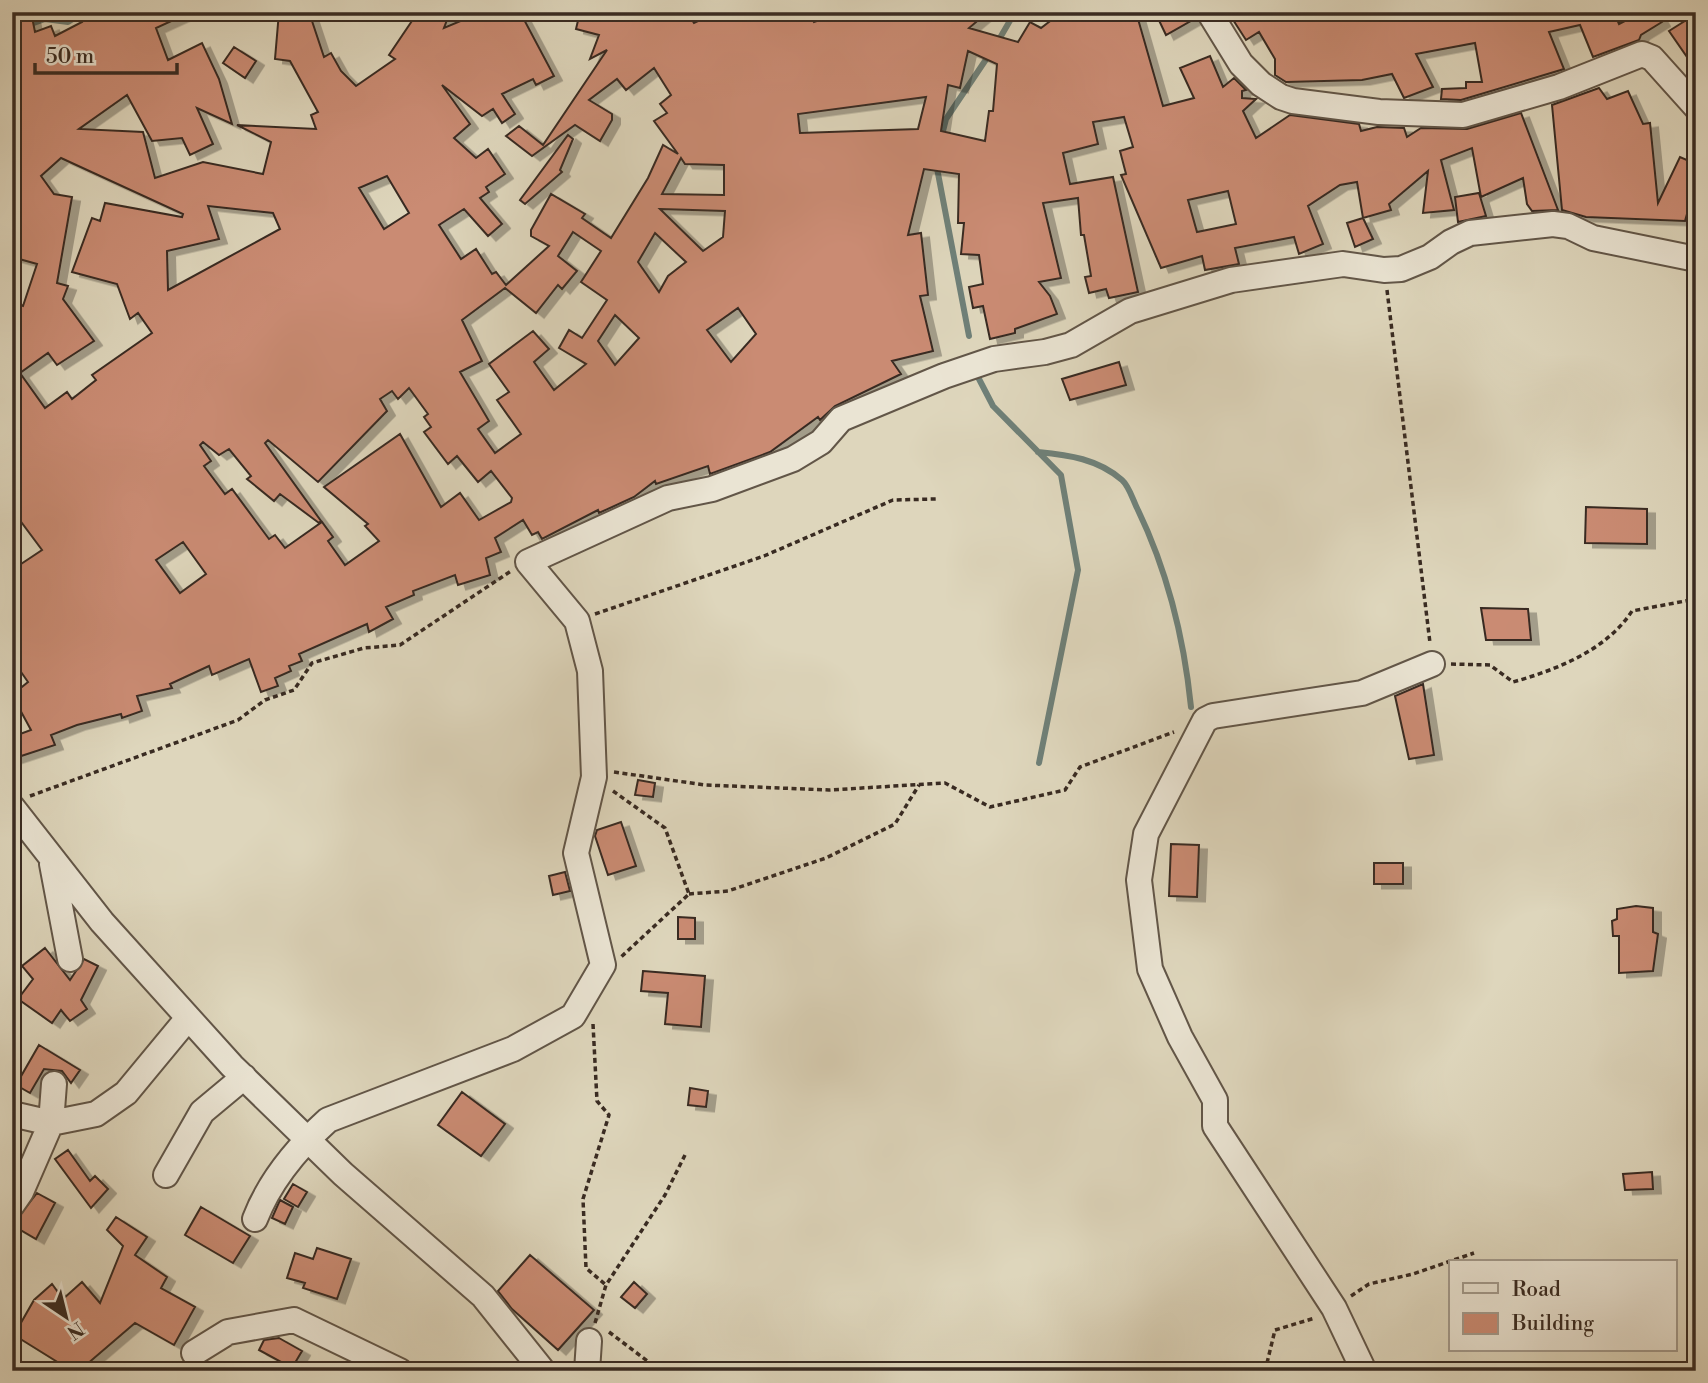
<svg xmlns="http://www.w3.org/2000/svg" width="1708" height="1383" viewBox="0 0 1708 1383" font-family="'Libre Bodoni',serif">
	<style>
		.lines { fill: none; stroke-linecap: round; stroke-linejoin: round }
		.stream { stroke: #6f8078; stroke-width: 6 }
		.building { fill: #ca8b73; stroke: #392b22; stroke-width: 2; fill-rule: evenodd; filter: url(#shadow) }
		.minor-casing { stroke: #625648; stroke-width: 28 }
		.path { stroke: #392b22; stroke-width: 3.5; stroke-dasharray: 5 3.5; stroke-linecap: butt }
		.minor { stroke: #eae4d3; stroke-width: 24 }
	</style>
	<defs>
		<filter id="shadow"><feDropShadow dx="8" dy="4.5" stdDeviation="0" flood-color="#0004"/></filter>
	</defs>
	<rect width="100%" height="100%" fill="#ded6bc"/>
	<filter id="stains"><feTurbulence type="fractalNoise" baseFrequency=".00286" numOctaves="4"/><feColorMatrix values="0 0 0 0 .2 0 0 0 0 .09 0 0 0 0 .02 0 0 0 .5 -.17"/></filter>
	<radialGradient id="worn" r=".72"><stop offset=".6" stop-color="#630" stop-opacity="0"/><stop offset="1" stop-color="#630" stop-opacity=".3"/></radialGradient>
	<g class="lines">
		<path class="stream" d="M552 12H576
			M28 25 45 19 68 22 84 12
			M997 43 1015 12
			M941 139 946 119 991 52
			M936 163 969 336
			M979 379 993 406 1061 475 1078 570 1039 763
			M1038 452C1069 455 1098 459 1122 480 1129 486 1133 500 1137 508 1168 572 1184 638 1191 707"/>
	</g>
	<path class="building" d="M12 12H31L35 32 51 26 55 36 82 22 80 17 93 12H191L156 28 168 60 202 43 219 79 232 124 197 108 213 144 190 155 182 138 152 141 127 95 79 129 143 132 155 178 203 162 263 174 271 142 237 125 316 129 311 115 318 112 290 61 275 59 279 12H309L324 57 331 53 341 71 356 86 395 59 389 55 418 12H450L444 28 482 12H520L554 76 536 85 533 79 502 94 515 114 502 123 493 109 482 116 442 85 470 124 454 138 476 158 488 149 505 174 486 187 489 192 480 198 502 224 488 236 464 209 439 225 461 259 476 249 492 274 496 272 506 285 549 246 531 236V230L551 194 585 214 582 218 611 238 648 178 663 145 678 154 654 121 667 113 660 104 671 95 654 68 626 90 617 79 589 100 612 114V120L600 141 575 125 532 156 506 136 519 126 543 145 607 50 590 59 599 35 576 29 580 12H687L694 23 717 12H810L814 22 843 12H988L969 28 1018 42 1030 22 1041 28 1062 12H1136L1163 106 1194 98 1180 68 1210 56 1223 87 1234 78 1246 90 1242 91V98L1256 99 1243 111 1256 138 1290 115 1359 124 1361 131 1377 127 1404 128 1407 137 1421 128 1467 129 1521 113 1558 210 1532 211 1527 204 1523 178 1481 197 1472 148 1441 160 1454 210 1423 213 1428 171 1389 204 1391 210 1363 218 1357 182 1340 185 1308 206 1323 244 1299 254 1294 237 1235 248 1239 264 1205 270 1202 256 1161 268 1121 175 1126 174 1120 151 1133 147 1124 117 1093 122 1098 144 1063 153 1070 184 1113 177 1138 292 1109 298 1106 289 1089 293 1085 277 1091 276 1084 235H1081L1078 198 1043 203 1061 278 1039 282 1050 296 1057 314 1015 329V333L990 339 983 306 973 308 969 287 983 284 979 255 961 254 964 223H958L959 174 924 169 908 235 921 233 928 295 920 296 933 351 892 361 901 374 835 406 820 420 818 417 770 452 710 474 708 466 656 484 655 481 634 497 599 513 598 510 542 539 538 532 532 535 523 520 495 538 501 552 486 558 490 575 458 585 455 575 413 591 414 595 386 607 393 619 369 632 367 624 299 654 302 661 289 666 291 671 275 678 278 686 261 692 249 659 212 675 209 666 170 684 172 688 137 696 142 711 122 718 121 714 77 725 51 735 55 745 12 759V737L31 730 12 695 28 682 12 659V570L42 550 19 519 12 500V302L23 306 37 264 12 257V126L17 123 12 110ZM968 51 997 64 993 111H989L985 141 941 131 948 85 960 88ZM926 97 918 129 800 133 798 114ZM61 158 183 214 182 217 105 203 100 221 92 218 72 272 117 284 130 319 138 313 152 333 92 375 96 380 72 399 67 392 45 408 20 373 48 353 57 365 94 341 63 299 68 286 57 283 72 197 54 194 41 176ZM681 158 685 164 724 165V195L662 194ZM387 176 409 213 384 229 359 188ZM1228 191 1236 224 1197 232 1188 200ZM208 206 273 213 280 229 168 290 167 251 219 239ZM660 209 725 211 723 237 703 251ZM573 232 601 251 581 282 607 300 582 338 569 330 559 348 586 364 554 390 534 362 549 349 533 331 489 364 509 392 497 400 521 434 495 453 478 429 489 421 460 372 482 361 462 320 505 288 536 313 558 285 562 289 577 271 558 256ZM655 233 686 262 668 276 659 292 638 262ZM738 308 756 334 731 362 707 330ZM615 315 639 338 615 365 598 341ZM409 388 428 414 424 417 431 427 424 432 448 464 457 456 478 482 491 471 512 498 511 502 479 520 460 493 441 507 400 434 324 487 368 524 365 526 379 541 345 565 328 541 333 537 322 522 285 548 275 535 269 539 232 489 225 494 204 466 211 461 200 445 203 442 219 455 229 449 251 476 247 479 274 501 280 494 319 523 321 521 265 443 268 440 318 482 387 411 380 399 392 391 398 399ZM183 542 206 574 180 593 156 560Z
		M1155 12H1194L1196 18 1166 35Z
		M1228 12H1614L1619 24 1642 12H1656L1662 22 1641 35 1639 40 1593 57 1580 25 1549 32 1564 69 1461 100 1441 99 1442 89 1466 88V82H1482L1475 43 1416 54 1433 87 1404 98 1392 74 1362 80 1286 82 1275 75V59L1259 32 1246 40Z
		M1696 14V70L1669 31Z
		M234 47 256 61 245 78 223 63Z
		M1599 88 1607 99 1628 91 1643 124 1650 123 1658 203 1680 157 1696 164V182L1685 221 1586 217 1562 210 1552 105Z
		M568 135 573 139 560 170 562 172 525 204 520 200Z
		M1479 193 1486 216 1458 222 1455 197Z
		M1363 218 1373 239 1355 247 1347 223Z
		M1119 362 1126 385 1070 400 1062 379Z
		M1586 507 1647 509V544L1585 543Z
		M1481 608 1528 609 1531 640H1486Z
		M1423 684 1434 755 1409 759 1395 696Z
		M638 780 655 783 653 797 635 795Z
		M621 822 636 866 608 875 595 836 597 830Z
		M1171 844 1199 845 1197 897 1169 896Z
		M1374 863H1403V884H1374Z
		M565 872 570 891 553 895 549 876Z
		M1636 906 1653 908V932L1658 934 1653 971 1619 973V936H1613L1612 921 1617 919V909Z
		M678 917 695 918V939H678Z
		M45 948 70 980 84 959 98 966 81 1000 87 1009 70 1021 61 1010 52 1023 18 999 33 979 22 966Z
		M643 971 705 976 701 1027 665 1024 668 993 641 991Z
		M39 1045 80 1070 71 1083 62 1071 44 1069 30 1093 16 1085Z
		M690 1088 708 1091 706 1107 688 1105Z
		M462 1092 505 1124 481 1156 438 1125Z
		M68 1150 90 1181 95 1176 108 1189 91 1208 55 1159Z
		M1652 1172 1653 1189 1625 1190 1623 1174Z
		M293 1184 307 1192 298 1207 284 1199Z
		M37 1193 55 1203 36 1239 12 1225Z
		M280 1200 293 1207 285 1224 272 1218Z
		M201 1207 250 1236 233 1263 185 1235Z
		M116 1217 147 1237 135 1255 167 1277 161 1288 195 1307 174 1345 135 1323 79 1371H72L14 1335 34 1300 52 1284 63 1299 82 1282 100 1303 123 1246 107 1230Z
		M317 1248 351 1259 337 1299 303 1288 305 1283 287 1278 295 1253 313 1259Z
		M530 1255 594 1310 558 1350 512 1309 498 1291Z
		M634 1282 647 1294 635 1308 621 1297Z
		M279 1338 302 1351 292 1368 259 1350 264 1340Z"/>
	<g class="lines">
		<g class="minor-casing">
			<path id="minor" d="M1209 12 1241 64 1261 84 1281 97 1293 101 1379 112 1463 115 1559 87 1642 54 1652 58 1696 107
				M12 807 102 922 232 1066 343 1174 483 1296 543 1371
				M52 864 70 959
				M12 1114 51 1123 54 1084
				M166 1175 202 1112 244 1077
				M12 1205 21 1192 51 1123 96 1114 126 1093 188 1018
				M255 1219C270 1180 297 1148 328 1120L513 1049 573 1016 603 965 576 853 594 777 590 671 577 621 528 562 668 498 712 489 793 459 821 442 841 419 944 376 994 359 1045 352 1071 345 1130 311 1231 280 1343 264 1384 270 1401 269 1430 257 1451 242 1470 233 1553 224 1568 226 1593 238 1696 259
				M194 1353 228 1332 294 1320 400 1371
				M587 1371 589 1341
				M1364 1371 1334 1308 1215 1126V1100L1180 1037 1150 969 1139 880 1146 834 1205 720 1213 716 1362 693 1432 664"/>
		</g>
		<path class="path" d="M1387 290 1430 643
			M595 614 764 556 893 500 936 499
			M1451 664 1490 665 1513 682C1556 670 1607 650 1632 611L1696 599
			M614 772 705 785 829 790 945 783 990 807 1065 790 1080 767 1174 732
			M613 791 665 828 689 894 621 957
			M30 796 238 720 265 700 294 690 312 663 364 648 400 645 511 571
			M689 894 728 891 826 858 895 824 919 785
			M593 1024 597 1101 609 1115 583 1199 586 1268 606 1285
			M1351 1296 1369 1284 1413 1274 1474 1253
			M595 1323 606 1285 665 1195 685 1155
			M609 1332 650 1363 668 1371
			M1208 1371 1267 1363 1275 1330 1315 1318"/>
		<use href="#minor" class="minor"/>
	</g>
	<rect width="1708" height="1383" fill="none" stroke="#ded6bc" stroke-width="42"/>
	<rect x="14" y="14" width="1680" height="1355" fill="none" stroke="#392b22" stroke-width="3.5"/>
	<rect x="21" y="21" width="1666" height="1341" fill="none" stroke="#392b22" stroke-width="2"/>
	<rect x="1449" y="1260" width="228" height="91" fill="#eae4d3" stroke="#a39a8c" stroke-width="2"/>
	<rect x="1463" y="1283" width="35" height="10" fill="#eae4d3" stroke="#a39a8c" stroke-width="2"/>
	<text x="1512" y="1296" font-size="21" fill="#392b22">Road</text>
	<rect x="1463" y="1313" width="35" height="21" fill="#ca8b73" stroke="#a39a8c" stroke-width="2"/>
	<text x="1512" y="1330" font-size="21" fill="#392b22">Building</text>
	<g transform="translate(66 1317) rotate(145)" stroke="#eae4d3" stroke-width="5" paint-order="stroke">
	<path d="M0-5L12 26L0 18L-12 26Z" fill="#392b22"/>
	<text y="-10" font-size="19" font-weight="bold" text-anchor="middle" fill="#392b22">N</text>
	</g>
	<path d="M35 63v10h142v-10" fill="none" stroke="#392b22" stroke-width="3.5"/>
	<text x="46" y="63" font-size="21" fill="#392b22" stroke="#eae4d3" stroke-width="5" paint-order="stroke">50 m</text>
	<rect width="100%" height="100%" filter="url(#stains)"/>
	<rect width="100%" height="100%" fill="url(#worn)"/>
</svg>
